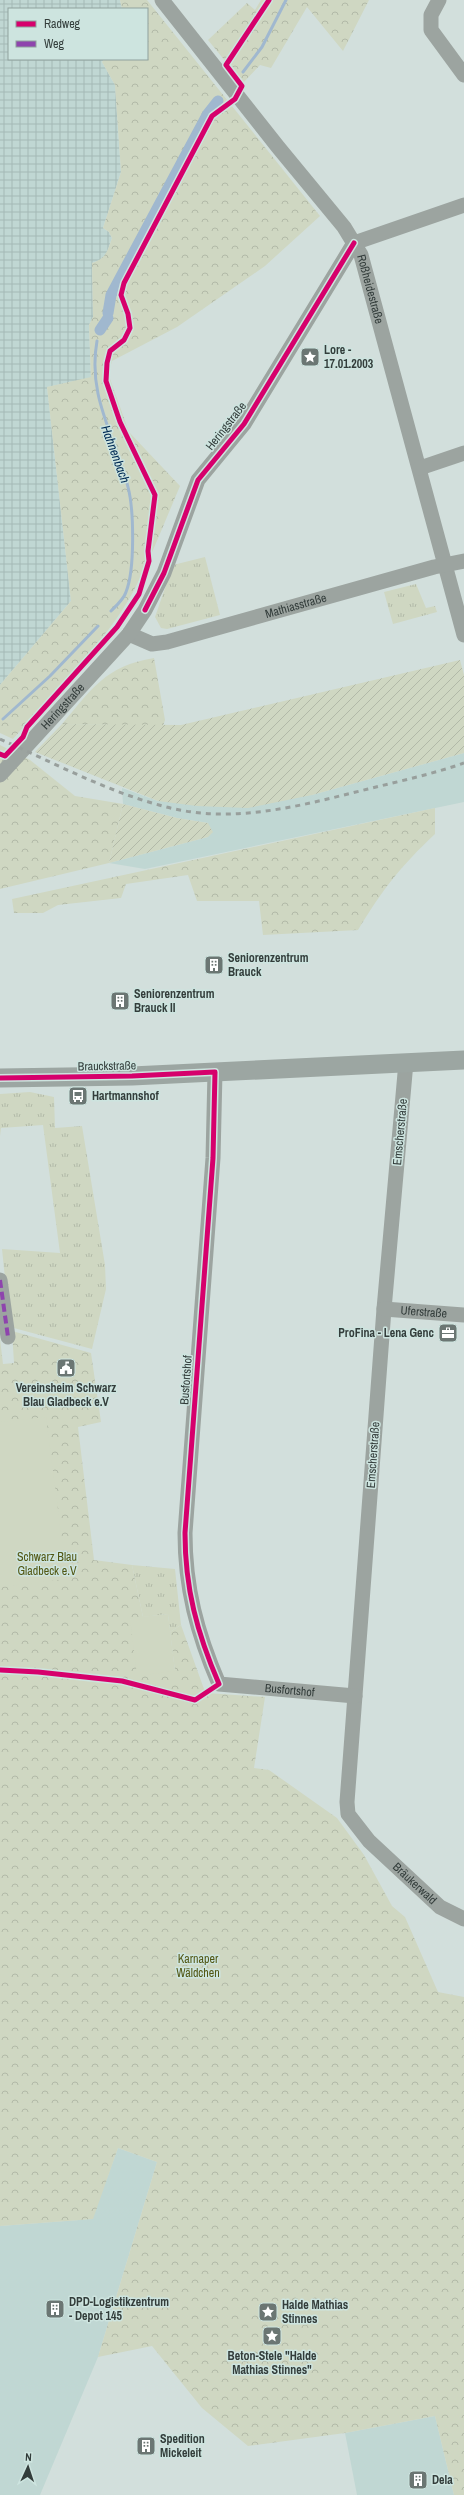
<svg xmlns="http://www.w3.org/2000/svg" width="464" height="2495" viewBox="0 0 464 2495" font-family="'Archivo Narrow',sans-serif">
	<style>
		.built { fill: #c0d7d3 }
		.industrial { fill: url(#industrial-grid) }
		.grass { fill: url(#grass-tufts) }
		.forest { fill: url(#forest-crowns) }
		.garden { fill: url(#garden-furrows) }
		.pitch { fill: #cfd7c2 }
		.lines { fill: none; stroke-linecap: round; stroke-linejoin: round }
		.stream { stroke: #a0b8cf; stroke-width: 3 }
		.canal { stroke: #a0b8cf; stroke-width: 11 }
		.minor { stroke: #9ca4a0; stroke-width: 15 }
		.major { stroke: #9ca6a2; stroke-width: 19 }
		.rail { stroke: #989f9c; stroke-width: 3; stroke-dasharray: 5 5; stroke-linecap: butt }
		.quiet { stroke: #8e44ad; stroke-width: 4; stroke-dasharray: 8 4; stroke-linecap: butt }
		.cycleway-casing { stroke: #cde4df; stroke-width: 8 }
		.cycleway { stroke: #d6006c; stroke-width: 5 }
		.labels { text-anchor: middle; stroke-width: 3; stroke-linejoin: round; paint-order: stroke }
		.street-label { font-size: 12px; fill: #333d3b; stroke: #cde4df }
		.poi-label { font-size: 12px; font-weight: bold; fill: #333d3b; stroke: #cde4df; text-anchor: start }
		.park-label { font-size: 12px; fill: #515612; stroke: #cde4df }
		.water-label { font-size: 13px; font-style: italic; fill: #002b54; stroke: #cde4df }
	</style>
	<defs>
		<pattern id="industrial-grid" width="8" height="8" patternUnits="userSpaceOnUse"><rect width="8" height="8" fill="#c0d7d3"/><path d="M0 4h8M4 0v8" fill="none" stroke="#a5b9b6"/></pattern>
		<pattern id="grass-tufts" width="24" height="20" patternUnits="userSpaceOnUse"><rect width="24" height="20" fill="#cfd7c2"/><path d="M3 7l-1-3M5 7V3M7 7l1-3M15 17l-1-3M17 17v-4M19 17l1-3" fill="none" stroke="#b2b9a8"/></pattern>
		<pattern id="forest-crowns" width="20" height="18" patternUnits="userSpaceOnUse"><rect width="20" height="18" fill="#cfd7c2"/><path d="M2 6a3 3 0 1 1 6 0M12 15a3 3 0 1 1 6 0" fill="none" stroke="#b2b9a8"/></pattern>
		<pattern id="garden-furrows" width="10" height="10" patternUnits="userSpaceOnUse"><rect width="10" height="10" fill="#cfd7c2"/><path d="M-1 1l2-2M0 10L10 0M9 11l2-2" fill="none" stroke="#b2b9a8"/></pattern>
	</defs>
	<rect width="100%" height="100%" fill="#d2dfdc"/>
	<path class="built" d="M464 753V802L145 869 109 863 208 837V823L177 818 123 804 122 788 158 801 312 795Z
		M118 2148 157 2162 98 2357 40 2495H0V2226L92 2219Z
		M435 2416 454 2495H357L345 2433Z"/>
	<path class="industrial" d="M0 0H120L122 9H9V59H104L102 62 115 85 121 172 103 228 109 232 112 238 106 255 100 260 92 263 93 317 89 325 91 378 47 387 71 601 0 685Z"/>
	<path class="grass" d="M205 557 220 615 167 629 161 628 155 617 173 565Z
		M416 584 426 608 435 606 437 612 393 624 384 592Z
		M30 1092 54 1097 55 1128 82 1126 105 1265 106 1289 92 1349 10 1327 2 1249 60 1253 43 1125 1 1128 0 1136V1094Z
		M132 1565 175 1569 181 1625 170 1632 168 1614 143 1617Z"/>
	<path class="forest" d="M120 0H147L320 216 265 266 177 327 112 361 109 372 110 379 129 432 180 486C165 521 151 558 133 592 106 642 51 696 13 739L0 733V685L71 601 47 387 91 377 89 325 93 317 92 263C106 259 108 250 112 238L109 232 103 228 121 172 115 85 102 62 104 59H147V9H122Z
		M261 0H369L343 51 307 7 271 68 260 65 243 83 208 40 247 3 255 10Z
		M154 658 165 720 163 726 62 724C92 689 105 666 154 658Z
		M0 745 30 760 75 796 123 804 109 863 0 889Z
		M435 808V834C400 867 383 889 358 930L263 935 259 901H197L188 875 126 884 121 898 58 905 43 913H14L12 899Z
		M12 1331 91 1353 101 1422 78 1427 94 1560 132 1565 143 1617 130 1619 175 1671 170 1632 181 1625 204 1689 207 1693 265 1697 254 1768 269 1770 337 1818 364 1855 392 1906 405 1917 438 1992 464 1997V2495H454L435 2416 345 2433 248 2446 202 2408 152 2346 98 2357 157 2162 118 2148 93 2219 0 2226V1339L3 1364 14 1363Z"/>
	<path class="garden" d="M460 660 464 675V753L312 795 248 808 197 806 158 801 35 752 62 724 181 725Z
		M123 804 177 818 208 823 213 832 208 837 109 863Z"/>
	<path class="pitch" d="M46 1417 67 1579 0 1587V1422Z
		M168 1614 175 1671 137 1676 130 1618Z"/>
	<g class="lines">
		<path class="stream" d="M243 72 262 47 286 0
			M97 341C87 397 115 435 128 487 134 510 135 570 126 592 124 599 116 606 111 611
			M3 719 50 676 98 626"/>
		<path class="canal" d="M108 313 111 295 207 115 218 101
			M100 330 108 318"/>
		<g class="minor">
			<path id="s1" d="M162 0 278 147 344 227 361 255 464 635"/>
			<path d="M439 0 431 15V30L464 75"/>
			<path d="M420 468 464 453"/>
			<path id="s2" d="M129 634 152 644 167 642 434 567 464 561"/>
			<path id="s3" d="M0 775 129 634 145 610 164 573 198 480 244 424 354 243 464 205"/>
			<path id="s4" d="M406 1062 384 1309 347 1802 348 1814 369 1841 440 1907 464 1919"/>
			<path id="s5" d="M215 1072 213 1158 185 1533C185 1588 197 1633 219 1684L355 1696"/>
			<path d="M0 1280 8 1337"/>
			<path id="s6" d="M384 1309 464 1315"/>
		</g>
		<path class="major" d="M0 1078 132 1076 464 1060"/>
		<path class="rail" d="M0 739C52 762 104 790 159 805 230 826 299 806 368 789 400 781 433 774 464 763"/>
		<path class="quiet" d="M0 1280 8 1337"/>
		<g class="cycleway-casing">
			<path id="cycleway" d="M145 610 164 573 198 480 244 424 354 243
				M0 754 5 756 23 737 27 727 117 627 139 594 149 561 148 551 155 495 120 422 106 381 107 363 110 351 124 340 130 328 128 314 121 295 124 283 212 116 235 99 242 86 226 65 269 0
				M0 1078 132 1076 215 1072 213 1158 185 1533C185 1588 197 1633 219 1684L195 1700 122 1681 38 1672 0 1670"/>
		</g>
		<use href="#cycleway" class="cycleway"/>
	</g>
	<defs>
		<g id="sight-square" transform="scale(1)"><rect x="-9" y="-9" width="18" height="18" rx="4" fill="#6b7673" stroke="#cde4df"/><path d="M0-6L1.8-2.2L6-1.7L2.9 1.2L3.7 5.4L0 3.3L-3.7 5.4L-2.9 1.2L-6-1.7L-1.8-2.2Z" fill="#fff"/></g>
		<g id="building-square" transform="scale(1)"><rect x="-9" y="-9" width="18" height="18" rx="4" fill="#6b7673" stroke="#cde4df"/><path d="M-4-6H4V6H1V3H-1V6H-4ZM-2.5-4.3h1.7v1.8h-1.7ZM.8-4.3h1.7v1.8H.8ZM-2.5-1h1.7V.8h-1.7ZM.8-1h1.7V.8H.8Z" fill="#fff"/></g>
		<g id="bus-square" transform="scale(1)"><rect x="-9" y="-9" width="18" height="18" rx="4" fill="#6b7673" stroke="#cde4df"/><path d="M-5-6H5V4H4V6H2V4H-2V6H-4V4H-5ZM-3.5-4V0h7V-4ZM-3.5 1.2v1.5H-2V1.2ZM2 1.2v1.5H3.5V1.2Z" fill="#fff"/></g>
		<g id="office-square" transform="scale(1)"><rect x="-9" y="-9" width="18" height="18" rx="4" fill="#6b7673" stroke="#cde4df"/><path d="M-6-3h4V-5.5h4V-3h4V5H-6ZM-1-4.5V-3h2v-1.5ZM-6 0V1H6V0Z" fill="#fff"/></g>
		<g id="civic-square" transform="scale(1)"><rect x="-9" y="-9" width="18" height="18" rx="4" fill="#6b7673" stroke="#cde4df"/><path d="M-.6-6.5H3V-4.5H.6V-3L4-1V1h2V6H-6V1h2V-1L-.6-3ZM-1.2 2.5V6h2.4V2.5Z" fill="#fff"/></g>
	</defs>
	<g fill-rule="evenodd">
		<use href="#sight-square" x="310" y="357"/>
		<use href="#building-square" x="214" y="965"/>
		<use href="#building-square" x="120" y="1001"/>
		<use href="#bus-square" x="78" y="1096"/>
		<use href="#office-square" x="448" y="1333"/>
		<use href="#civic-square" x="66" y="1368"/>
		<use href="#building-square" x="55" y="2309"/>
		<use href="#sight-square" x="268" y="2312"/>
		<use href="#sight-square" x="272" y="2336"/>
		<use href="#building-square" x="146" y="2446"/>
		<use href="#building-square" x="418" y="2480"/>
	</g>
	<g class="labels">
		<g class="street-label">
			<text dy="4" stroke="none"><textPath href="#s1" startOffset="359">Roßheidestraße</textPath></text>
			<text transform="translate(226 426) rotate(-52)" y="4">Heringstraße</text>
			<text dy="4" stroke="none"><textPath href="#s2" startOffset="174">Mathiasstraße</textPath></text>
			<text dy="4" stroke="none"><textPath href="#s3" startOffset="93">Heringstraße</textPath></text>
			<text transform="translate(107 1066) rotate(-1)" y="4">Brauckstraße</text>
			<text transform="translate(400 1132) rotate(-85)" y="4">Emscherstraße</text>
			<text dy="4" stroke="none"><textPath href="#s6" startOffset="40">Uferstraße</textPath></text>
			<text transform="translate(186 1380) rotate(-86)" y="4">Busfortshof</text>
			<text transform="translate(373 1455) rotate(-86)" y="4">Emscherstraße</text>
			<text dy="4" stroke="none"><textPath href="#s5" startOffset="689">Busfortshof</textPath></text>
			<text dy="4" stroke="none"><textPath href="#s4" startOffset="851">Bräukerwald</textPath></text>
		</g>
		<g class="poi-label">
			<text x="324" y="354">Lore -<tspan x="324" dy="14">17.01.2003</tspan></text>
			<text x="228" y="962">Seniorenzentrum<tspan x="228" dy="14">Brauck</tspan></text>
			<text x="134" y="998">Seniorenzentrum<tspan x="134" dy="14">Brauck II</tspan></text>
			<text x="92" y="1100">Hartmannshof</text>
			<text x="434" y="1337" text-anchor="end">ProFina - Lena Genc</text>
			<text x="66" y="1392" text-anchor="middle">Vereinsheim Schwarz<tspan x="66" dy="14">Blau Gladbeck e.V</tspan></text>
			<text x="69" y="2306">DPD-Logistikzentrum<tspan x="69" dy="14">- Depot 145</tspan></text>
			<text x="282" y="2309">Halde Mathias<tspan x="282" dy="14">Stinnes</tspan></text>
			<text x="272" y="2360" text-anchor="middle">Beton-Stele "Halde<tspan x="272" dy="14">Mathias Stinnes"</tspan></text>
			<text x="160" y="2443">Spedition<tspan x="160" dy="14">Mickeleit</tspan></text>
			<text x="432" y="2484">Dela</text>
		</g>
		<g class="park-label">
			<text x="47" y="1561">Schwarz Blau<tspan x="47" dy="14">Gladbeck e.V</tspan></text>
			<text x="198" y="1963">Karnaper<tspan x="198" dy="14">Wäldchen</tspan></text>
		</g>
		<g class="water-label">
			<text transform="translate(116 454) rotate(70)" y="5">Hahnenbach</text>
		</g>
	</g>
	<rect x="8" y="8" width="140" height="52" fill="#cde4df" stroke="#8fa19d"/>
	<rect x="16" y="21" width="20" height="6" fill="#d6006c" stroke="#8fa19d"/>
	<text x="44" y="28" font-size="12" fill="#333d3b">Radweg</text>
	<rect x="16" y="41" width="20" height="6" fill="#8e44ad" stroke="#8fa19d"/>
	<text x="44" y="48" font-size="12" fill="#333d3b">Weg</text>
	<g transform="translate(28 2467) rotate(3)" stroke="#cde4df" stroke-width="3" paint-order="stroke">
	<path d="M0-3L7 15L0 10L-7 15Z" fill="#333d3b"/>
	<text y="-6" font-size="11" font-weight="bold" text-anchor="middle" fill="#333d3b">N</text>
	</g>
</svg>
